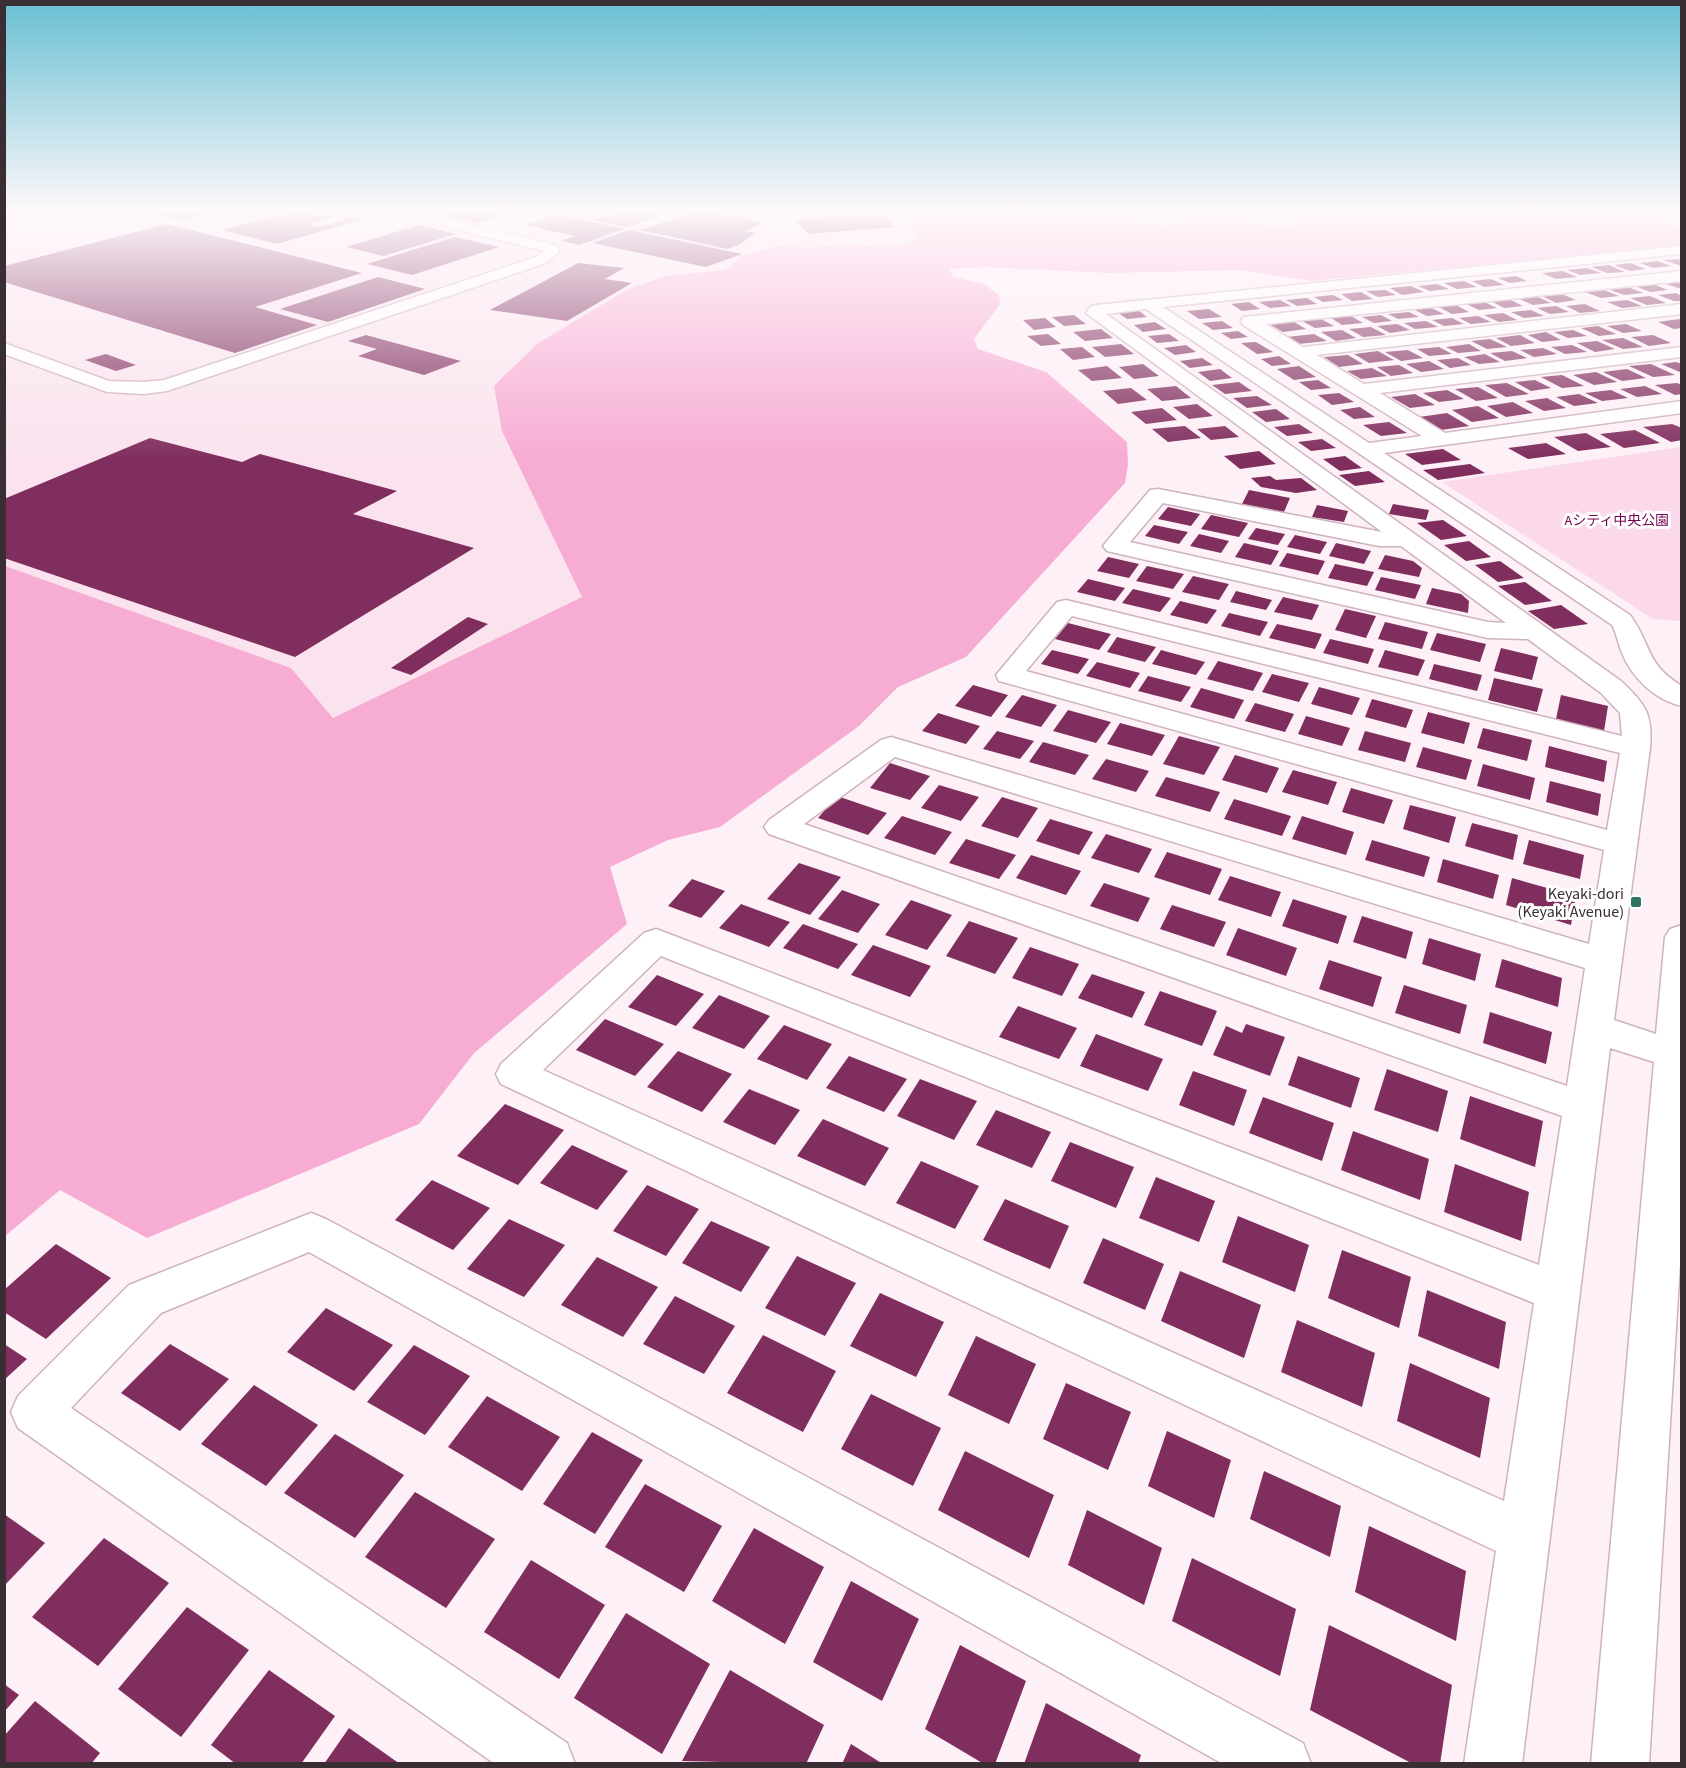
<svg xmlns="http://www.w3.org/2000/svg" width="1686" height="1768" viewBox="0 0 1686 1768" font-family="'Source Sans 3','Noto Sans JP',sans-serif">
	<style>
		.built { fill: #fae3ee }
		.green { fill: #fcd9ea }
		.forest { fill: #f7acd3 }
		.building { fill: #802e5e }
		.lines { fill: none; stroke-linecap: round; stroke-linejoin: round }
		.minor-casing { stroke: #cfb2c0; stroke-width: 3 }
		.minor { fill: #fff; fill-rule: evenodd }
		.poi-dot { fill: #327363; stroke: #fff; stroke-width: 2 }
		.labels { text-anchor: middle; stroke-width: 6; stroke-linejoin: round; paint-order: stroke }
		.far-park-label { font-size: 14px; fill: #750350; stroke: #fff }
		.poi-label { font-size: 16px; fill: #392e33; stroke: #fff; text-anchor: end }
	</style>
	<rect width="100%" height="100%" fill="#fdf0f6"/>
	<path class="built" d="M113 210H916L899 214 917 239 911 243 881 247 848 244 810 248 777 246 742 256 725 270 665 276 495 386 502 431 582 597 333 718 291 668 5 566V236Z
		M1006 210H1281L1298 222 1288 228 1223 215 1203 216 1191 222 1169 226 1146 225 1129 214Z"/>
	<path class="green" d="M1681 447V621L1653 619 1442 482Z"/>
	<path class="forest" d="M916 210 1129 214C1173 240 1184 212 1223 215 1246 217 1266 226 1288 228L1297 221 1281 210H1681L1659 213 1681 232V245L1311 281 1239 270 1110 273 985 267 950 269 953 277 984 284 999 295 1000 304 974 339 978 349 1046 372 1127 442 1128 464 1125 483 966 657 898 687 859 726 720 827 668 840 610 867 627 924 474 1053 419 1124 147 1238 60 1190 5 1236V566L291 668 333 718 582 597 502 431 494 386 537 344 626 290 665 276 725 270 742 256 777 246 810 248 848 244 881 247 911 243 917 239 899 214Z"/>
	<path class="building" d="M143 210H218V211L180 221Z
		M298 210 333 217 307 224 318 227 354 217 365 219 277 244 222 230Z
		M422 210H516V211L477 223Z
		M622 210H675V211L626 227 592 220Z
		M701 210H705L764 223 745 231 755 233 740 244 728 249 640 230Z
		M881 214 895 227 808 234 796 220Z
		M557 215 625 229 579 245 561 241 575 236 525 225Z
		M167 224 362 273 255 307 317 325 235 353 4 282V266Z
		M419 225 456 234 383 256 346 247Z
		M629 230 742 254 706 267 592 243Z
		M455 237 499 247 412 275 367 264Z
		M1677 259 1682 260V266L1663 260Z
		M1657 261 1671 266 1653 268 1640 263Z
		M578 263 624 268 605 279 632 283 567 321 490 310Z
		M1630 263 1646 269 1630 271 1614 265Z
		M1609 265 1625 272 1607 273 1591 267Z
		M1587 268 1601 273 1580 275 1567 270Z
		M1563 271 1577 277 1556 279 1542 273Z
		M1516 276 1527 281 1510 283 1498 278Z
		M378 277 425 289 328 322 280 309Z
		M1491 279 1504 285 1484 287 1472 281Z
		M1464 281 1477 287 1457 289 1444 283Z
		M1672 281 1682 284V289L1659 282Z
		M1437 284 1449 289 1430 291 1418 286Z
		M1653 284 1668 290 1650 292 1635 286Z
		M1411 286 1424 292 1402 295 1390 288Z
		M1628 287 1643 293 1624 295 1608 289Z
		M1385 290 1396 295 1378 297 1366 291Z
		M1604 290 1619 296 1601 298 1585 292Z
		M1361 292 1373 299 1352 301 1341 294Z
		M1676 293 1682 296V301H1674L1658 295Z
		M1562 294 1576 300 1556 303 1542 296Z
		M1333 295 1343 300 1323 302 1314 297Z
		M1536 296 1551 303 1533 305 1517 298Z
		M1650 296 1666 303 1647 305 1630 298Z
		M1307 298 1317 304 1297 306 1286 300Z
		M1509 299 1523 306 1504 308 1491 301Z
		M1280 300 1291 306 1270 308 1259 302Z
		M1627 300 1642 306 1622 308 1607 302Z
		M1482 301 1497 308 1479 310 1464 303Z
		M1249 302 1260 309 1242 311 1231 304Z
		M1585 304 1600 311 1580 313 1566 306Z
		M1456 305 1469 312 1452 314 1439 307Z
		M1556 306 1569 312 1550 314 1537 308Z
		M1429 307 1444 314 1427 316 1413 309Z
		M1209 309 1222 317 1199 319 1187 311Z
		M1138 310 1147 317 1127 319 1117 312Z
		M1531 310 1544 316 1524 318 1511 312Z
		M1409 312 1419 317 1398 319 1388 314Z
		M1503 313 1517 320 1499 322 1484 315Z
		M1074 315 1086 324 1064 326 1052 317Z
		M1381 315 1392 321 1374 323 1362 317Z
		M1351 316 1363 323 1342 325 1331 318Z
		M1478 316 1491 322 1471 324 1459 318Z
		M1045 318 1056 327 1034 330 1023 320Z
		M1452 318 1464 324 1444 326 1432 320Z
		M1321 319 1334 326 1315 328 1302 321Z
		M1679 319 1682 321V328L1674 329 1658 322Z
		M1222 321 1233 328 1213 330 1202 323Z
		M1426 321 1438 327 1415 329 1404 323Z
		M1155 322 1166 329 1143 332 1134 325Z
		M1294 322 1306 329 1283 332 1271 325Z
		M1397 324 1410 330 1390 333 1377 326Z
		M1626 324 1642 331 1623 333 1607 326Z
		M1598 326 1616 334 1599 336 1581 328Z
		M1371 327 1386 335 1363 337 1349 329Z
		M1101 329 1113 338 1085 341 1073 332Z
		M1342 330 1356 338 1336 341 1321 332Z
		M1573 330 1587 336 1568 338 1554 332Z
		M1238 331 1248 337 1231 339 1221 333Z
		M1546 332 1561 340 1542 342 1528 335Z
		M1048 334 1061 344 1041 346 1027 336Z
		M1169 334 1179 341 1157 343 1148 336Z
		M1314 334 1327 341 1299 344 1287 337Z
		M366 335 395 343 461 361 424 375 358 356 377 349 348 341Z
		M1520 335 1535 343 1511 346 1496 338Z
		M1653 335 1671 343 1649 346 1631 337Z
		M1623 338 1643 347 1623 349 1602 340Z
		M1490 339 1507 347 1487 349 1471 341Z
		M1597 341 1615 349 1595 352 1577 343Z
		M1256 342 1273 352 1257 354 1241 343Z
		M1121 344 1134 354 1105 357 1092 347Z
		M1469 344 1481 351 1458 353 1446 347Z
		M1186 345 1196 352 1175 355 1164 348Z
		M1572 345 1587 352 1565 354 1551 347Z
		M1082 347 1095 357 1073 360 1060 349Z
		M1439 347 1452 354 1429 356 1417 349Z
		M1543 348 1557 354 1534 357 1520 350Z
		M1408 350 1423 358 1401 361 1385 352Z
		M1378 351 1394 360 1369 363 1354 354Z
		M1512 351 1527 358 1505 361 1490 353Z
		M106 354 136 365 116 371 85 360Z
		M1485 354 1500 362 1479 364 1464 357Z
		M1348 355 1363 364 1339 367 1324 357Z
		M1279 356 1291 364 1272 366 1261 359Z
		M1202 358 1213 365 1190 368 1180 361Z
		M1458 358 1471 365 1450 368 1437 360Z
		M1429 361 1444 369 1421 372 1406 364Z
		M1676 362 1682 364V373L1661 364Z
		M1143 364 1159 376 1134 379 1119 367Z
		M1651 364 1675 375 1653 377 1629 366Z
		M1399 365 1413 373 1391 376 1377 367Z
		M1107 366 1122 378 1092 381 1078 370Z
		M1299 366 1316 377 1294 380 1277 369Z
		M1372 368 1387 376 1361 379 1347 371Z
		M1220 369 1232 378 1210 381 1198 372Z
		M1627 369 1646 378 1622 381 1603 372Z
		M1596 372 1617 382 1594 385 1573 375Z
		M1562 375 1584 386 1562 388 1541 377Z
		M1318 380 1331 388 1311 390 1299 382Z
		M1535 380 1551 388 1531 391 1515 382Z
		M1239 382 1252 391 1225 394 1212 385Z
		M1507 383 1529 394 1506 397 1485 385Z
		M1677 383 1682 385V394L1675 395 1655 385Z
		M1176 386 1191 398 1162 401 1147 389Z
		M1645 386 1662 394 1637 397 1620 389Z
		M1478 387 1498 398 1476 401 1455 389Z
		M1131 388 1147 400 1118 404 1103 391Z
		M1447 390 1464 399 1439 402 1423 393Z
		M1611 390 1628 398 1602 401 1585 393Z
		M1339 393 1354 402 1332 405 1318 395Z
		M1415 394 1435 405 1410 408 1391 397Z
		M1579 394 1598 403 1574 406 1556 397Z
		M1257 396 1272 405 1247 408 1233 398Z
		M1547 398 1566 408 1544 411 1525 401Z
		M1513 402 1533 413 1506 417 1487 406Z
		M1197 404 1213 416 1189 419 1173 407Z
		M1478 406 1499 418 1472 422 1452 410Z
		M1360 407 1375 417 1354 419 1340 410Z
		M1162 408 1177 420 1146 424 1131 412Z
		M1276 409 1290 419 1266 422 1252 412Z
		M1447 413 1469 426 1441 430 1419 417Z
		M1389 422 1407 433 1381 436 1363 425Z
		M1299 424 1313 433 1287 436 1274 427Z
		M1672 424 1682 428V440L1671 442 1643 427Z
		M1185 426 1201 438 1168 442 1152 429Z
		M1225 426 1239 437 1211 440 1197 429Z
		M1635 430 1660 443 1624 448 1600 434Z
		M1586 433 1611 447 1578 451 1554 437Z
		M150 438 242 462 260 454 397 491 353 514 474 548 295 657 4 558V499Z
		M1322 439 1336 448 1311 451 1298 442Z
		M1546 443 1566 454 1528 459 1508 448Z
		M1443 449 1461 460 1422 465 1405 454Z
		M1259 451 1276 464 1240 469 1224 456Z
		M1345 456 1362 468 1340 471 1323 459Z
		M1470 464 1485 473 1438 480 1423 470Z
		M1369 471 1385 482 1355 486 1339 475Z
		M1270 476 1276 480 1301 478 1317 490 1296 493 1261 487 1251 478Z
		M1249 490 1290 498 1284 512 1242 504Z
		M1393 504 1429 510 1426 520 1389 514Z
		M1317 505 1348 511 1344 522 1312 517Z
		M1168 507 1200 514 1191 526 1158 519Z
		M1211 515 1248 523 1239 537 1201 529Z
		M1443 520 1467 536 1441 540 1417 523Z
		M1154 525 1188 532 1179 544 1145 536Z
		M1256 528 1285 534 1278 545 1248 539Z
		M1199 534 1229 541 1221 553 1190 546Z
		M1295 535 1327 542 1320 554 1287 547Z
		M1469 541 1491 557 1466 561 1444 545Z
		M1244 543 1279 551 1271 565 1235 557Z
		M1336 543 1371 551 1364 564 1329 556Z
		M1287 553 1325 561 1318 575 1279 566Z
		M1385 555 1413 561 1422 568 1419 577 1378 569Z
		M1108 557 1139 564 1129 578 1097 571Z
		M1500 561 1524 578 1498 582 1475 565Z
		M1335 564 1374 572 1367 586 1328 578Z
		M1147 566 1184 574 1173 589 1136 581Z
		M1193 576 1229 584 1219 600 1182 592Z
		M1381 577 1421 585 1415 599 1375 590Z
		M1088 579 1125 588 1115 601 1077 592Z
		M1525 582 1552 601 1525 605 1498 586Z
		M1432 588 1461 594 1469 601 1468 613 1426 604Z
		M1133 589 1171 598 1160 612 1122 603Z
		M1236 591 1272 600 1266 610 1230 602Z
		M1283 597 1319 605 1312 620 1274 612Z
		M1180 601 1217 610 1207 624 1170 615Z
		M1561 605 1588 624 1554 629 1528 611Z
		M1345 609 1376 616 1366 638 1335 630Z
		M1229 613 1268 622 1260 636 1221 626Z
		M468 617 488 624 411 675 391 668Z
		M1385 622 1428 632 1422 649 1378 639Z
		M1068 623 1111 634 1099 650 1055 639Z
		M1277 624 1322 634 1315 649 1269 638Z
		M1437 633 1486 644 1480 662 1430 650Z
		M1117 637 1156 647 1145 662 1107 652Z
		M1330 639 1374 649 1368 664 1323 653Z
		M1501 648 1538 657 1532 680 1494 671Z
		M1052 650 1089 659 1078 674 1041 664Z
		M1161 650 1205 662 1196 675 1152 664Z
		M1385 650 1425 660 1418 676 1378 667Z
		M1218 661 1263 673 1253 691 1207 679Z
		M1097 662 1140 673 1130 688 1086 676Z
		M1434 664 1482 675 1477 691 1429 679Z
		M1272 674 1309 683 1299 702 1262 692Z
		M1148 676 1191 687 1181 702 1138 691Z
		M1494 678 1543 689 1537 712 1488 700Z
		M973 685 1008 695 991 717 955 706Z
		M1319 687 1360 698 1352 715 1311 704Z
		M1201 688 1244 700 1234 719 1190 707Z
		M1022 695 1057 705 1041 727 1005 717Z
		M1561 695 1608 706 1604 731 1556 719Z
		M1372 699 1413 710 1406 728 1365 717Z
		M1255 703 1294 714 1285 732 1245 721Z
		M1068 710 1111 722 1096 743 1053 731Z
		M1428 712 1470 723 1464 744 1421 733Z
		M938 713 980 726 966 744 922 731Z
		M1306 716 1350 728 1342 746 1298 734Z
		M1120 723 1165 735 1152 756 1107 744Z
		M1483 728 1532 740 1527 761 1477 748Z
		M997 731 1034 741 1020 759 983 749Z
		M1365 731 1411 743 1405 762 1358 750Z
		M1179 736 1220 747 1204 775 1163 764Z
		M1043 742 1089 755 1075 775 1029 762Z
		M1549 746 1607 761 1604 782 1545 767Z
		M1423 747 1472 760 1466 780 1416 767Z
		M1235 755 1279 768 1267 793 1222 780Z
		M1106 759 1149 771 1136 792 1092 779Z
		M890 763 930 776 910 800 870 788Z
		M1483 764 1535 778 1530 800 1477 786Z
		M1293 770 1337 782 1328 805 1282 792Z
		M1166 777 1220 792 1210 812 1155 796Z
		M1550 781 1601 794 1598 816 1546 802Z
		M939 785 979 797 961 821 921 808Z
		M1351 788 1393 800 1384 824 1342 812Z
		M837 796 887 813 868 835 818 818Z
		M1002 797 1038 808 1018 838 981 826Z
		M1234 799 1291 816 1282 836 1224 819Z
		M1410 805 1456 817 1449 843 1403 829Z
		M902 816 952 832 935 855 884 838Z
		M1302 816 1354 832 1346 855 1292 839Z
		M1050 819 1093 832 1079 855 1036 841Z
		M1472 823 1518 835 1513 860 1465 846Z
		M1106 834 1152 849 1139 873 1091 858Z
		M966 839 1016 855 999 879 949 863Z
		M1372 840 1430 857 1424 877 1365 860Z
		M1529 840 1584 855 1580 879 1523 864Z
		M1167 852 1222 869 1210 895 1154 877Z
		M1031 855 1081 871 1066 895 1016 878Z
		M1443 859 1499 875 1493 899 1437 882Z
		M799 863 841 877 810 915 767 899Z
		M1230 876 1281 892 1271 917 1218 900Z
		M1512 878 1576 896 1571 925 1506 905Z
		M692 879 725 891 701 918 668 906Z
		M1104 883 1150 898 1138 922 1090 906Z
		M842 890 880 904 858 933 818 919Z
		M1293 899 1347 916 1338 944 1282 926Z
		M911 900 952 915 927 950 885 935Z
		M741 904 790 922 769 947 719 928Z
		M1172 905 1226 922 1214 947 1160 929Z
		M1362 916 1413 932 1406 959 1353 942Z
		M969 921 1018 938 995 974 946 956Z
		M803 924 858 944 838 969 783 948Z
		M1238 928 1297 948 1286 976 1226 955Z
		M1429 938 1481 954 1475 981 1422 964Z
		M873 945 931 966 910 997 851 975Z
		M1030 947 1079 964 1062 996 1012 978Z
		M1502 959 1562 978 1558 1007 1495 987Z
		M1329 960 1382 977 1373 1007 1319 989Z
		M1092 974 1145 992 1132 1018 1078 998Z
		M657 975 704 994 676 1026 628 1007Z
		M1404 985 1467 1005 1460 1034 1395 1013Z
		M1160 991 1217 1011 1202 1046 1144 1025Z
		M719 995 770 1016 744 1049 692 1028Z
		M1018 1006 1077 1028 1059 1059 999 1037Z
		M1490 1012 1552 1032 1546 1064 1483 1043Z
		M605 1019 664 1044 635 1076 576 1050Z
		M1246 1024 1285 1037 1270 1076 1213 1055 1226 1026 1242 1033Z
		M784 1025 832 1044 807 1080 757 1059Z
		M1096 1034 1163 1059 1148 1091 1080 1066Z
		M678 1051 732 1074 702 1112 647 1087Z
		M849 1056 907 1079 884 1112 826 1088Z
		M1298 1056 1360 1078 1351 1108 1288 1085Z
		M1387 1069 1448 1091 1438 1132 1374 1110Z
		M1193 1071 1247 1090 1234 1126 1179 1105Z
		M920 1079 977 1101 954 1140 897 1116Z
		M749 1089 800 1110 775 1145 723 1122Z
		M1470 1096 1543 1121 1535 1167 1460 1139Z
		M1263 1097 1334 1123 1322 1161 1249 1133Z
		M505 1104 564 1130 518 1185 457 1156Z
		M996 1110 1051 1132 1032 1168 976 1145Z
		M823 1119 889 1148 865 1186 797 1156Z
		M1353 1131 1429 1159 1420 1200 1341 1170Z
		M1070 1142 1134 1167 1116 1208 1051 1181Z
		M572 1145 628 1171 597 1210 540 1183Z
		M921 1161 979 1186 955 1229 896 1203Z
		M1455 1164 1529 1192 1521 1241 1444 1212Z
		M1156 1177 1215 1201 1199 1242 1139 1218Z
		M432 1180 490 1208 453 1250 395 1220Z
		M647 1185 699 1209 666 1256 613 1231Z
		M1005 1199 1069 1226 1050 1269 983 1240Z
		M1238 1216 1309 1245 1295 1292 1222 1262Z
		M509 1219 565 1245 524 1297 467 1269Z
		M711 1221 770 1247 741 1292 682 1263Z
		M1103 1238 1164 1264 1145 1310 1083 1283Z
		M56 1244 111 1278 46 1339 4 1312V1290Z
		M1342 1250 1411 1277 1399 1328 1328 1298Z
		M797 1256 856 1283 825 1336 765 1308Z
		M597 1257 658 1287 623 1337 561 1305Z
		M1180 1271 1261 1305 1244 1358 1161 1321Z
		M1427 1290 1506 1322 1499 1369 1418 1336Z
		M880 1293 944 1322 916 1377 850 1346Z
		M675 1296 735 1326 704 1374 643 1344Z
		M326 1308 393 1345 354 1391 287 1352Z
		M1297 1320 1375 1353 1362 1407 1281 1372Z
		M763 1335 836 1371 803 1432 727 1393Z
		M976 1336 1036 1364 1009 1424 948 1395Z
		M4 1344 27 1359 4 1380Z
		M170 1344 229 1379 180 1431 121 1393Z
		M414 1345 470 1376 425 1435 367 1402Z
		M1410 1363 1490 1398 1480 1458 1397 1421Z
		M1066 1383 1131 1412 1108 1470 1043 1439Z
		M254 1385 318 1425 266 1486 201 1444Z
		M871 1394 941 1428 913 1486 841 1449Z
		M487 1396 560 1437 522 1491 448 1447Z
		M1167 1431 1231 1460 1214 1518 1148 1486Z
		M592 1432 643 1460 595 1534 543 1504Z
		M335 1434 404 1475 355 1538 284 1493Z
		M965 1451 1054 1495 1029 1558 938 1510Z
		M1264 1471 1341 1506 1330 1557 1250 1519Z
		M645 1484 722 1526 684 1592 605 1547Z
		M415 1492 495 1539 446 1608 365 1557Z
		M1087 1510 1162 1548 1144 1605 1068 1565Z
		M4 1514 45 1543 4 1586Z
		M1369 1526 1466 1571 1456 1641 1355 1592Z
		M754 1528 824 1567 785 1644 712 1601Z
		M104 1538 169 1583 98 1666 32 1617Z
		M1192 1558 1296 1609 1280 1676 1172 1621Z
		M531 1560 605 1605 559 1679 484 1632Z
		M851 1581 919 1619 882 1701 813 1662Z
		M187 1607 249 1650 181 1737 118 1689Z
		M626 1613 710 1664 662 1754 574 1698Z
		M1329 1625 1452 1685 1440 1764H1413L1310 1710Z
		M960 1645 1026 1681 995 1764H984L925 1729Z
		M269 1670 335 1716 301 1764H236L211 1745Z
		M730 1670 824 1725 806 1764 682 1761Z
		M4 1684 19 1695 4 1712Z
		M35 1701 100 1753 91 1764H4V1736Z
		M1046 1703 1141 1755 1138 1764H1024Z
		M349 1728 400 1764H324Z
		M851 1744 883 1764H842Z"/>
	<g class="lines">
		<g class="minor-casing">
			<path id="minor" d="M4 210H28L4 218Z
				M378 210H404L545 242 557 246 559 252 546 263 167 391 144 394 107 392 4 354V343L109 381 144 382 164 380 536 257 544 251Z
				M1671 211 1682 216V226L1664 215Z
				M1682 246V254L1163 307 1369 443 1422 436 1243 325 1241 321 1243 317 1682 271V281L1266 324 1303 347 1682 304V314L1317 355 1364 384 1682 347V357L1380 393 1445 433 1682 401V413L1384 453 1630 615C1652 645 1645 664 1682 686V706C1655 700 1632 678 1622 653 1618 644 1617 634 1612 625L1146 309 1106 314 1621 681C1645 704 1653 713 1650 748L1614 1020 1656 1034 1665 937 1670 929 1682 925V1231L1649 1764H1591L1654 1062 1610 1048 1522 1764H1464L1496 1551 501 1084 496 1074 501 1064 644 933 656 929 1539 1265 1562 1116 769 834 764 827 769 820 881 740 891 737 1589 944 1604 850 999 681 996 675 1057 602 1066 600 1622 736 1620 713 1601 693 1528 639 1488 638 1107 551 1103 546 1107 541 1150 490 1158 489 1382 532 1086 313 1090 307 1096 305ZM1163 503 1379 546H1401L1506 623 1488 622 1130 542ZM1072 616 1620 753 1607 830 1026 671ZM895 757 1585 968 1567 1086 804 824ZM661 956 1534 1303 1504 1501 543 1070Z
				M311 1213 326 1219 1303 1743 1311 1764H1223L309 1252 161 1313 71 1408 567 1743 575 1764H495L18 1428 11 1412 18 1396 129 1285Z"/>
		</g>
		<use href="#minor" class="minor"/>
	</g>
	<linearGradient id="sky" x2="0" y2="1"><stop stop-color="#68bfd2"/><stop offset="0.46" stop-color="#fef8fb"/><stop offset="1" stop-color="#fef8fb" stop-opacity="0"/></linearGradient>
	<rect width="1686" height="458" fill="url(#sky)"/>
	<rect class="poi-dot" x="1630" y="896" width="12" height="12" rx="3"/>
	<g class="labels">
		<g class="far-park-label">
			<text x="1617" y="525">Aシティ中央公園</text>
		</g>
		<g class="poi-label">
			<text x="1624" y="899">Keyaki-dori<tspan x="1624" dy="18">(Keyaki Avenue)</tspan></text>
		</g>
	</g>
	<rect width="1686" height="1768" fill="none" stroke="#392e33" stroke-width="12"/>
</svg>
